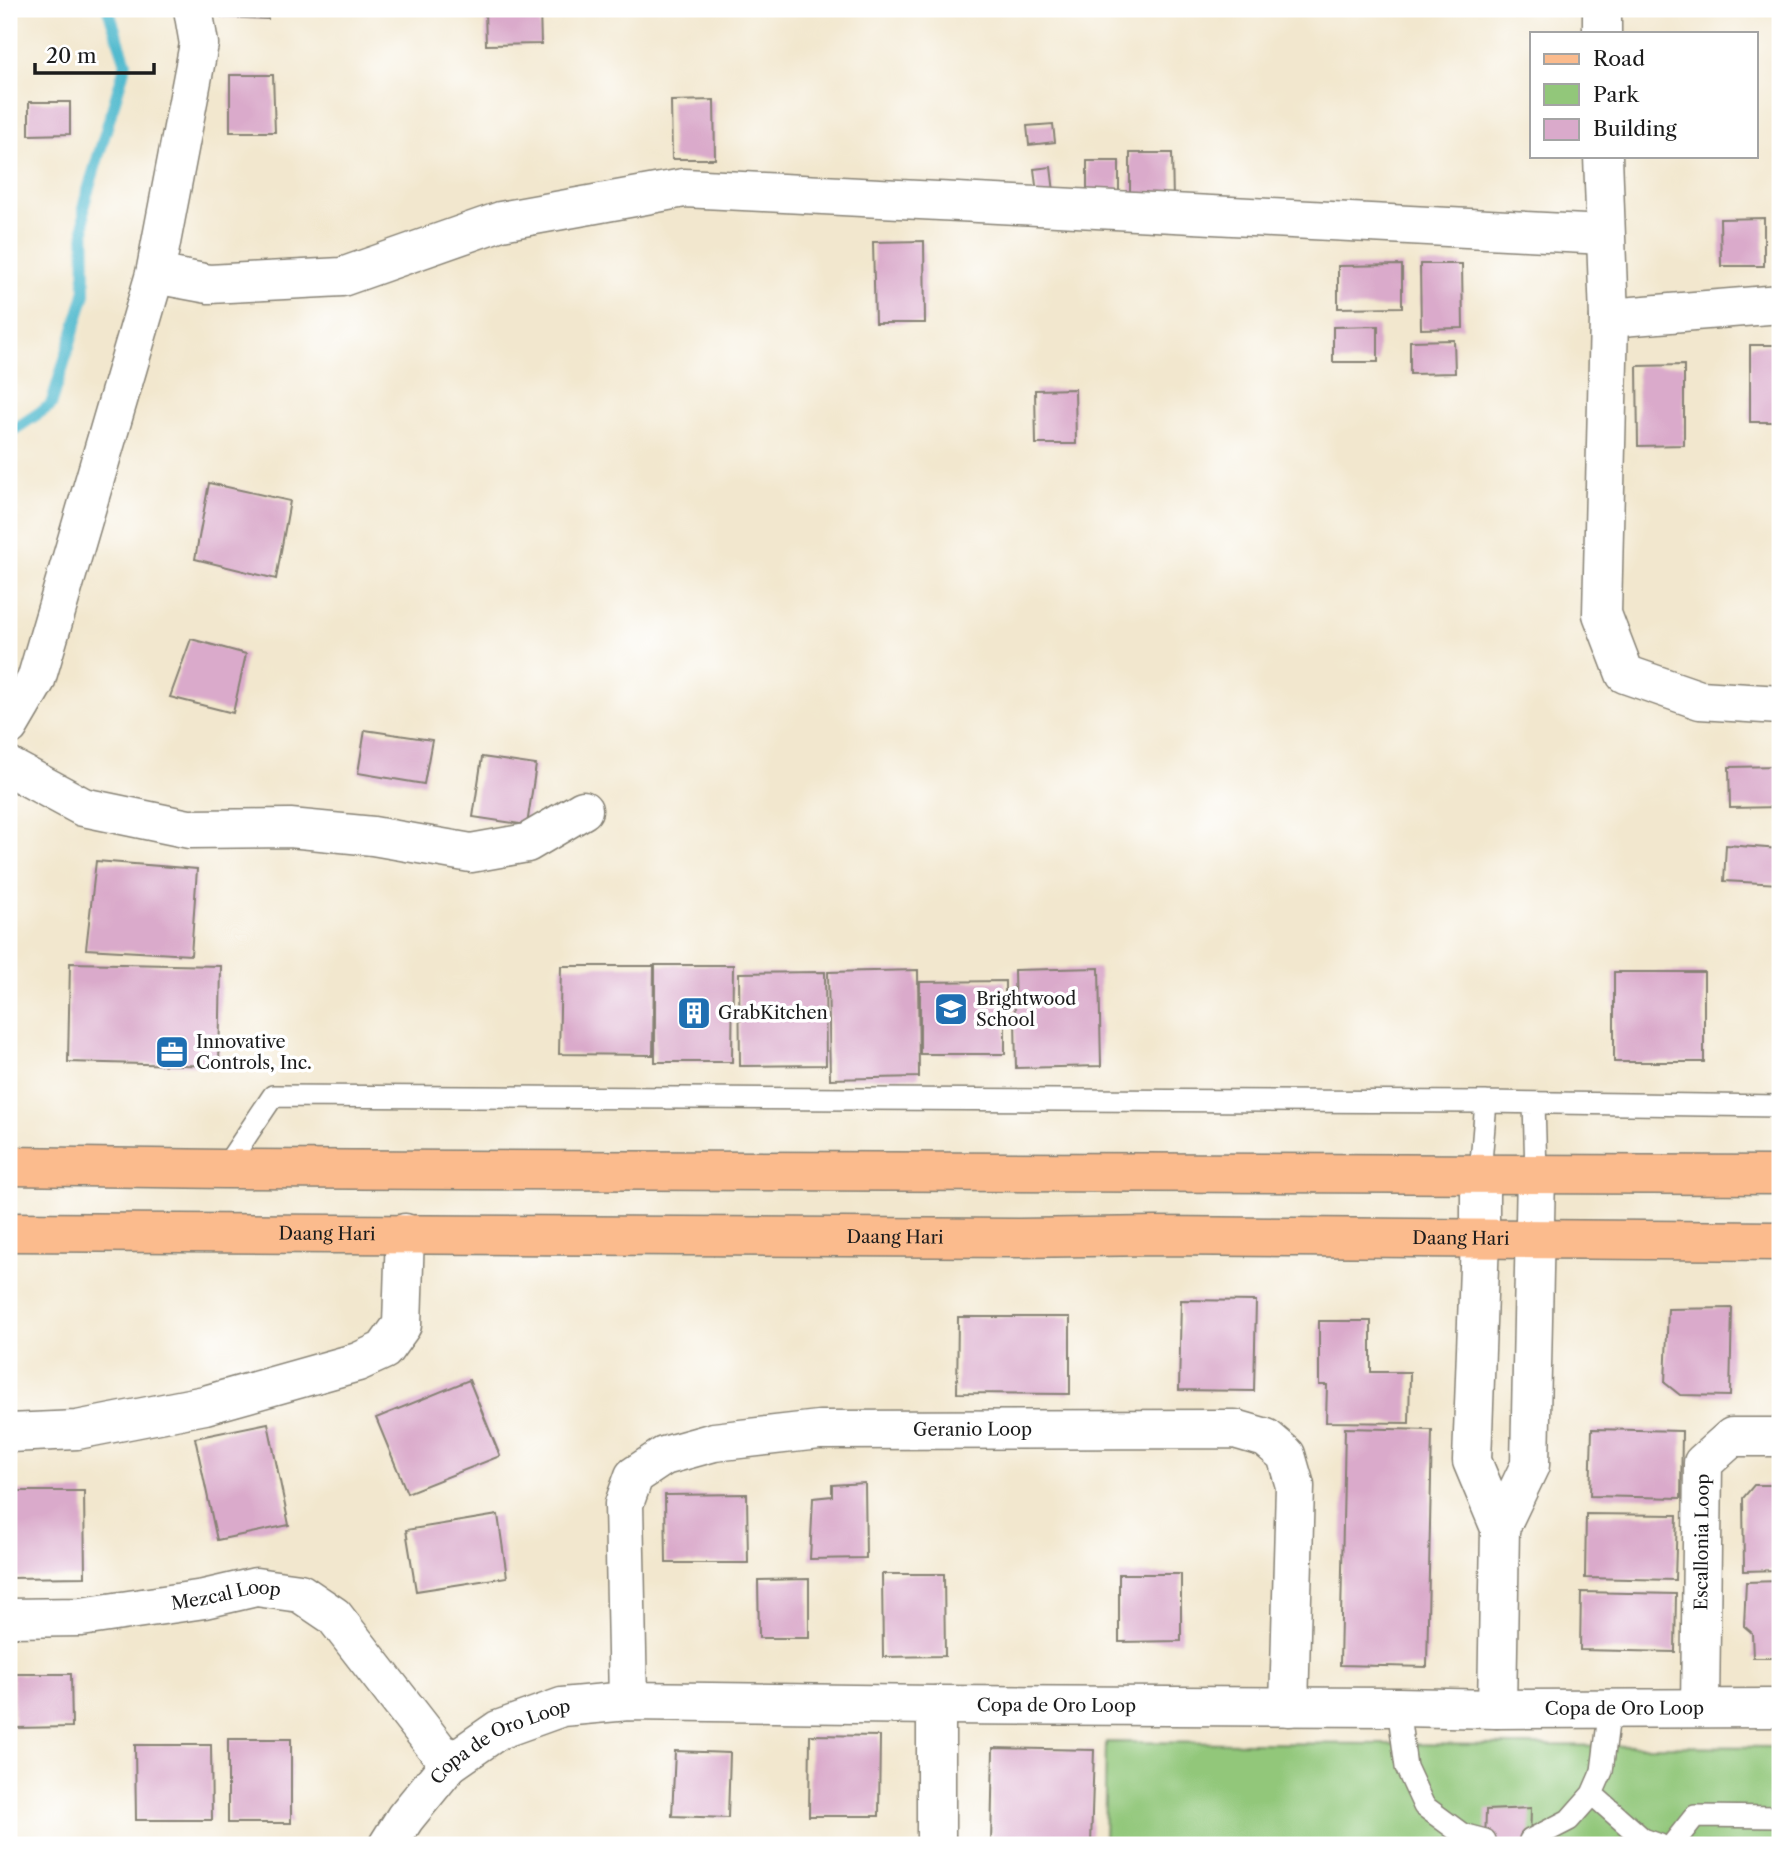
<svg xmlns="http://www.w3.org/2000/svg" width="1789" height="1854" viewBox="0 0 1789 1854" font-family="'Libre Caslon Text',serif">
	<style>
		.green { fill: #92c77a; stroke: #57724b; stroke-width: 2 }
		.lines { fill: none; stroke-linecap: round; stroke-linejoin: round }
		.stream { stroke: #50b9cd; stroke-width: 12 }
		.building { fill: #daaacb }
		.lane-casing { stroke: #878275; stroke-width: 24 }
		.street-casing { stroke: #878275; stroke-width: 41 }
		.primary-casing { stroke: #878275; stroke-width: 41 }
		.lane { stroke: #fff; stroke-width: 21 }
		.street { stroke: #fff; stroke-width: 38 }
		.primary { stroke: #fbbb8d; stroke-width: 38 }
		.labels { text-anchor: middle; stroke-width: 7; stroke-linejoin: round; paint-order: stroke }
		.poi-label { font-size: 18px; fill: #1c1c1c; stroke: #fff; text-anchor: start }
		.street-label { font-size: 18px; fill: #1c1c1c; stroke: #fff }
	</style>
	<rect width="100%" height="100%" fill="#fff"/>
	<filter id="ink" filterUnits="userSpaceOnUse"><feTurbulence type="fractalNoise" baseFrequency=".0143" numOctaves="2"/><feDisplacementMap in="SourceGraphic" scale="14" xChannelSelector="R" yChannelSelector="G"/><feConvolveMatrix kernelMatrix="1 2 1 2 8 2 1 2 1" color-interpolation-filters="sRGB"/></filter>
	<filter id="wash" filterUnits="userSpaceOnUse"><feTurbulence type="fractalNoise" baseFrequency=".00686" numOctaves="4" result="noise"/><feDisplacementMap in="SourceGraphic" scale="28" xChannelSelector="R" yChannelSelector="G"/><feGaussianBlur stdDeviation="1.57" result="paint"/><feColorMatrix in="noise" values="0 0 0 0 0 0 0 0 0 0 0 0 0 0 0 0 0 1.4 0 .05"/><feComposite in="paint" operator="in"/></filter>
	<g filter="url(#wash)">
		<rect width="100%" height="100%" fill="#f2e7ce"/>
		<path class="green" d="M1106 1742 1780 1747V1845H1104Z"/>
		<g class="lines">
			<path class="stream" d="M9 433 51 405 85 294 84 204 126 63 108 9"/>
		</g>
		<g id="blocks">
			<path class="building" d="M223 9H268V19L222 17Z
				M485 9H540L541 44 486 45Z
				M230 75H273L275 132H230Z
				M714 100 715 159H672L671 101Z
				M29 102H70V134L29 135Z
				M1053 124 1055 142 1029 145 1027 126Z
				M1130 153H1172L1173 200H1130Z
				M1087 161H1119V206H1087Z
				M1051 167 1055 200 1038 202 1034 169Z
				M1764 218V266H1721L1720 219Z
				M924 241 925 323H875L873 242Z
				M1420 264H1462L1463 328 1421 329Z
				M1402 265V307L1338 308V266Z
				M1378 326V362H1333V327Z
				M1454 340 1455 373 1410 374V341Z
				M1750 345H1780V422H1750Z
				M1684 365V445L1638 446 1637 366Z
				M1075 389 1076 444H1036L1035 390Z
				M209 483 290 501 276 579 195 559Z
				M191 639 246 654 233 713 170 697Z
				M365 730 432 740 424 784 358 773Z
				M482 757 536 765 527 825 473 817Z
				M1780 766V807L1730 808 1729 767Z
				M1726 845 1780 849V884L1724 881Z
				M96 861 197 869 191 955 86 949Z
				M70 963 221 966 219 1066 68 1062Z
				M655 965H733L732 1062H655Z
				M561 966H654L653 1055 559 1054Z
				M1099 968 1101 1066 1016 1068 1014 970Z
				M918 970 919 1077 830 1079 828 972Z
				M825 972 826 1065 740 1066 739 973Z
				M1614 972H1704V1062H1614Z
				M1005 981V1054H920V982Z
				M1181 1300 1256 1301 1254 1391 1179 1390Z
				M1732 1308 1730 1396 1680 1395 1665 1383 1668 1309Z
				M958 1317H1070V1394L957 1393Z
				M1319 1321H1371V1372H1410L1409 1423 1326 1422 1327 1385H1319Z
				M469 1380 500 1456 407 1493 376 1418Z
				M268 1423 289 1525 217 1540 195 1438Z
				M1345 1428 1432 1430 1427 1667 1340 1665Z
				M1592 1429 1682 1431 1681 1498 1590 1496Z
				M865 1483 866 1558 810 1559 813 1498 832 1496V1485Z
				M1754 1485H1780V1570L1744 1571 1743 1498Z
				M9 1491H84L85 1577 9 1578Z
				M747 1494 748 1563H666L665 1495Z
				M1586 1514 1677 1515 1675 1580 1585 1578Z
				M498 1515 507 1577 416 1591 406 1530Z
				M882 1574H944L945 1656 883 1657Z
				M1119 1574H1181V1641L1119 1642Z
				M809 1579V1638H759L758 1580Z
				M1780 1581V1658H1753L1752 1633 1744 1626 1746 1582Z
				M1581 1592 1676 1594 1675 1652 1580 1650Z
				M13 1674H71L72 1727 14 1728Z
				M810 1735 880 1736 879 1816H809Z
				M228 1739H291V1823H228Z
				M135 1745H211L212 1820H136Z
				M993 1748 1094 1750 1091 1845H991Z
				M675 1751 730 1753 728 1818 672 1816Z
				M1531 1808 1530 1845H1485L1486 1810Z"/>
		</g>
	</g>
	<g filter="url(#ink)">
		<use href="#blocks" fill-opacity="0" stroke="#878275" stroke-width="2"/>
		<g class="lines">
			<g class="lane-casing">
				<path id="lane" d="M1534 1103 1536 1173
					M224 1169 273 1096 1486 1102 1780 1106
					M1480 1174 1486 1102
					M1398 1707 1406 1767 1424 1806 1462 1834 1485 1840
					M1592 1794 1643 1839 1660 1845
					M1530 1840 1569 1820 1592 1794 1602 1771 1610 1707
					M1672 1845 1695 1816 1780 1817"/>
			</g>
			<g class="street-casing">
				<g id="street">
					<path d="M1602 33V9"/>
					<path d="M1603 156 1609 318 1602 614 1625 674 1700 700 1780 705"/>
					<path d="M155 274 209 284 342 277 501 221 684 188 1605 235"/>
					<path d="M1609 318 1780 304"/>
					<path d="M9 726 36 680 155 274 199 44 193 9"/>
					<path d="M9 767 83 807 189 829 290 828 373 836 471 853 527 843 583 810"/>
					<path d="M1480 1174V1239L1472 1461 1500 1528 1497 1709"/>
					<path d="M9 1433 77 1430 205 1405 358 1362 384 1350 402 1325 405 1233"/>
					<path d="M1500 1528 1530 1465 1536 1173"/>
					<path id="s1" d="M9 1618 81 1617 204 1599 256 1587 300 1593 334 1616 449 1764"/>
					<path id="s2" d="M628 1701 624 1504 634 1476 664 1456 714 1442 819 1430 1235 1429 1266 1438 1286 1455 1295 1486 1289 1707"/>
					<path id="s3" d="M1700 1708 1703 1463 1732 1437H1780"/>
					<path id="s4" d="M388 1845 405 1818 449 1764 498 1730 562 1707 628 1701 936 1705 1398 1707 1497 1709 1780 1708"/>
					<path d="M936 1845V1705"/>
				</g>
			</g>
			<g class="primary-casing">
				<g id="primary">
					<path d="M9 1166 224 1169 1780 1175"/>
					<path id="s5" d="M9 1232 1019 1238 1155 1236 1780 1241"/>
				</g>
			</g>
			<use href="#lane" class="lane"/>
			<use href="#street" class="street"/>
			<use href="#primary" class="primary"/>
		</g>
	</g>
	<defs>
		<g id="school-square" transform="scale(1.75)"><rect x="-9" y="-9" width="18" height="18" rx="4" fill="#1f6fb2" stroke="#fff"/><path d="M0-5L7-2L0 1L-7-2ZM-4 1L0 2.5L4 1V4Q0 6-4 4Z" fill="#fff"/></g>
		<g id="building-square" transform="scale(1.75)"><rect x="-9" y="-9" width="18" height="18" rx="4" fill="#1f6fb2" stroke="#fff"/><path d="M-4-6H4V6H1V3H-1V6H-4ZM-2.5-4.3h1.7v1.8h-1.7ZM.8-4.3h1.7v1.8H.8ZM-2.5-1h1.7V.8h-1.7ZM.8-1h1.7V.8H.8Z" fill="#fff"/></g>
		<g id="office-square" transform="scale(1.75)"><rect x="-9" y="-9" width="18" height="18" rx="4" fill="#1f6fb2" stroke="#fff"/><path d="M-6-3h4V-5.5h4V-3h4V5H-6ZM-1-4.5V-3h2v-1.5ZM-6 0V1H6V0Z" fill="#fff"/></g>
	</defs>
	<g fill-rule="evenodd">
		<use href="#school-square" x="951" y="1009"/>
		<use href="#building-square" x="694" y="1013"/>
		<use href="#office-square" x="172" y="1052"/>
	</g>
	<g class="labels">
		<g class="poi-label">
			<text x="976" y="1005">Brightwood<tspan x="976" dy="21">School</tspan></text>
			<text x="718" y="1019">GrabKitchen</text>
			<text x="196" y="1048">Innovative<tspan x="196" dy="21">Controls, Inc.</tspan></text>
		</g>
		<g class="street-label">
			<text dy="6" stroke="none"><textPath href="#s5" startOffset="318">Daang Hari</textPath></text>
			<text dy="6" stroke="none"><textPath href="#s5" startOffset="886">Daang Hari</textPath></text>
			<text dy="6" stroke="none"><textPath href="#s5" startOffset="1452">Daang Hari</textPath></text>
			<text dy="6" stroke="none"><textPath href="#s2" startOffset="574">Geranio Loop</textPath></text>
			<text dy="6" stroke="none"><textPath href="#s3" startOffset="166">Escallonia Loop</textPath></text>
			<text dy="6" stroke="none"><textPath href="#s1" startOffset="219">Mezcal Loop</textPath></text>
			<text dy="6" stroke="none"><textPath href="#s4" startOffset="724">Copa de Oro Loop</textPath></text>
			<text dy="6" stroke="none"><textPath href="#s4" startOffset="1292">Copa de Oro Loop</textPath></text>
			<text dy="6" stroke="none"><textPath href="#s4" startOffset="158">Copa de Oro Loop</textPath></text>
		</g>
	</g>
	<rect width="1789" height="1854" fill="none" stroke="#fff" stroke-width="35"/>
	<rect x="1530" y="32" width="228" height="126" fill="#ffffff" stroke="#a4a4a4" stroke-width="2"/>
	<rect x="1544" y="54" width="35" height="10" fill="#fbbb8d" stroke="#a4a4a4" stroke-width="2"/>
	<text x="1593" y="66" font-size="21" fill="#1c1c1c">Road</text>
	<rect x="1544" y="84" width="35" height="21" fill="#92c77a" stroke="#a4a4a4" stroke-width="2"/>
	<text x="1593" y="102" font-size="21" fill="#1c1c1c">Park</text>
	<rect x="1544" y="119" width="35" height="21" fill="#daaacb" stroke="#a4a4a4" stroke-width="2"/>
	<text x="1593" y="136" font-size="21" fill="#1c1c1c">Building</text>
	<path d="M35 63v10h119v-10" fill="none" stroke="#1c1c1c" stroke-width="3.5"/>
	<text x="46" y="63" font-size="21" fill="#1c1c1c" stroke="#ffffff" stroke-width="5" paint-order="stroke">20 m</text>
</svg>
